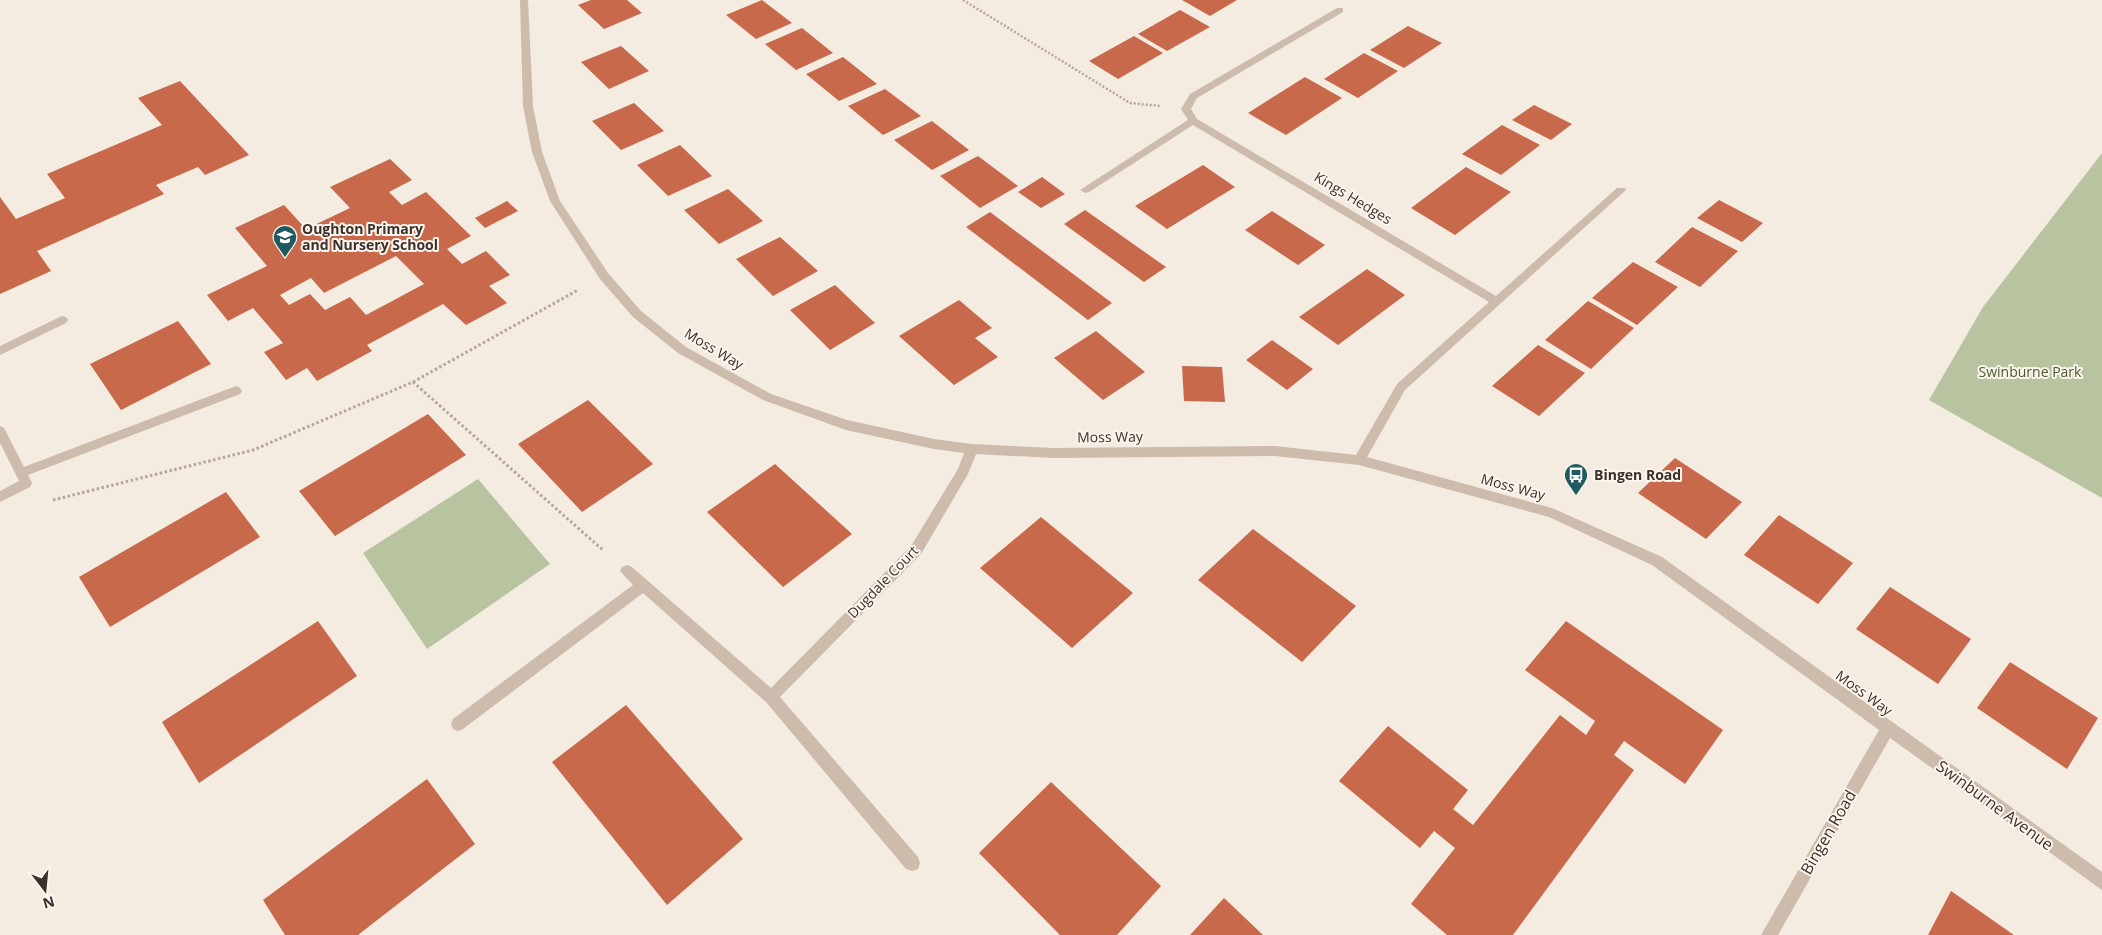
<svg xmlns="http://www.w3.org/2000/svg" width="2102" height="935" viewBox="0 0 2102 935" font-family="'Open Sans',sans-serif">
	<style>
		.green { fill: #b8c4a0 }
		.building { fill: #c8694b; fill-rule: evenodd }
		.lines { fill: none; stroke-linecap: round; stroke-linejoin: round }
		.path-far1 { stroke: #b9a596; stroke-width: 2.5; stroke-dasharray: 2 2; stroke-linecap: butt }
		.path { stroke: #b9a596; stroke-width: 3; stroke-dasharray: 2.5 2.5; stroke-linecap: butt }
		.minor { fill: #cdbbac; fill-rule: evenodd }
		.labels { text-anchor: middle; stroke-width: 4; stroke-linejoin: round; paint-order: stroke }
		.street-label { font-size: 14px; fill: #3b302b; stroke: #fbf5ee }
		.poi-label { font-size: 14px; font-weight: bold; fill: #3b302b; stroke: #fbf5ee; text-anchor: start }
		.park-label { font-size: 14px; fill: #4a5a2e; stroke: #fbf5ee }
		.near-street-label { font-size: 16px; fill: #3b302b; stroke: #fbf5ee }
	</style>
	<rect width="100%" height="100%" fill="#f4ebe1"/>
	<path class="green" d="M2102 153V498L1929 400 1983 307Z
		M478 479 550 564 427 649 363 553Z"/>
	<path class="building" d="M591 0H627L642 13 604 29 578 5Z
		M762 0 792 23 756 39 726 15Z
		M1182 0H1237L1210 16Z
		M1180 10 1210 27 1167 51 1138 34Z
		M1408 26 1442 43 1404 68 1370 50Z
		M802 28 833 53 796 70 765 44Z
		M1134 36 1163 53 1118 79 1089 61Z
		M621 46 649 71 609 89 581 62Z
		M1364 53 1398 71 1358 98 1324 79Z
		M843 57 877 84 839 101 806 74Z
		M1305 77 1342 98 1286 135 1248 113Z
		M180 81 249 155 205 175 198 167 156 185 164 194 37 251 51 271 0 294V197L16 219 65 198 47 174 162 125 138 98Z
		M885 89 921 116 883 135 848 106Z
		M634 103 664 131 621 150 592 121Z
		M1534 105 1572 124 1551 140 1512 120Z
		M932 121 969 150 932 170 894 140Z
		M1502 125 1540 145 1501 175 1462 154Z
		M680 145 712 176 668 196 637 165Z
		M978 156 1018 186 980 208 940 176Z
		M390 159 412 180 389 192 402 205 426 192 471 236 447 249 462 264 486 251 510 275 489 286 507 303 466 325 443 304 367 345 372 351 317 381 307 368 286 380 264 352 283 343 253 308 228 321 207 295 267 266 235 228 284 205 306 229 350 208 330 187ZM396 256 424 284 366 315 350 297 325 310 310 294 289 305 280 295 311 278 324 293Z
		M1203 165 1235 187 1167 229 1135 206Z
		M1466 167 1511 192 1455 235 1411 208Z
		M1042 177 1065 194 1041 208 1018 192Z
		M728 189 763 221 719 244 684 210Z
		M1719 200 1763 223 1742 242 1697 218Z
		M507 201 518 211 485 228 475 218Z
		M1085 210 1166 267 1144 282 1064 224Z
		M1272 211 1325 245 1298 265 1245 230Z
		M990 212 1112 303 1088 320 966 227Z
		M1692 227 1738 251 1700 287 1655 262Z
		M780 237 818 271 773 296 736 259Z
		M1633 262 1678 287 1637 325 1592 298Z
		M1367 269 1405 295 1338 345 1299 317Z
		M835 285 875 323 830 350 790 310Z
		M959 300 992 328 975 338 998 357 954 385 899 336Z
		M1588 301 1634 328 1591 369 1545 340Z
		M178 321 211 364 121 410 90 364Z
		M1096 331 1145 372 1103 400 1054 358Z
		M1272 340 1313 369 1287 390 1246 360Z
		M1538 345 1585 373 1539 416 1492 386Z
		M1182 366 1222 367 1225 402 1184 401Z
		M588 400 653 464 582 512 518 444Z
		M428 414 466 455 335 536 299 491Z
		M1675 458 1742 502 1706 539 1638 493Z
		M775 464 852 534 783 587 707 512Z
		M226 492 260 537 110 627 79 577Z
		M1779 515 1853 563 1818 604 1744 555Z
		M1041 517 1133 593 1072 648 980 568Z
		M1253 529 1356 606 1302 662 1198 580Z
		M1890 587 1971 639 1938 684 1856 629Z
		M318 621 357 676 199 783 162 722Z
		M1566 621 1723 730 1685 784 1624 741 1614 755 1634 770 1513 935H1447L1411 904 1455 848 1434 831 1420 848 1339 781 1388 726 1468 790 1453 809 1473 825 1560 715 1586 735 1595 721 1525 670Z
		M2010 662 2098 718 2067 769 1977 708Z
		M626 705 743 839 667 905 552 762Z
		M427 779 475 844 358 935H285L263 900Z
		M1051 782 1161 886 1117 935H1060L979 853Z
		M1951 891 2011 933 2014 935H1928Z
		M1224 898 1263 935H1190Z"/>
	<g class="lines">
		<path class="path-far1" d="M963 0 1130 103 1160 106"/>
		<path class="path" d="M413 382 604 551
			M53 500 253 450 413 382 578 290"/>
		<path class="minor" d="M520 0H528L533 106 542 152 560 201 608 273 641 311 686 347 771 394 847 420 934 439 972 444 1054 448 1275 446 1356 455 1397 384 1489 302 1193 125 1089 192 1085 193 1080 190 1188 120 1181 109 1190 94 1337 8H1343V12L1197 98 1191 109 1197 119 1496 296 1617 188H1625L1626 190 1405 390 1367 457 1552 508 1662 557 2102 872V890L1890 738 1778 935H1761L1879 730 1652 565 1549 517 1359 465 1275 456 1054 458 976 454 968 474 921 554 780 697 918 857 920 863 918 869 912 871 906 869 766 702 643 593 463 729 458 731 453 729 451 724 453 719 633 585 620 571 622 567 627 565 632 567 771 688 911 546 958 469 964 453 934 449 846 430 763 400 678 353 633 317 600 279 550 201 532 152 523 106Z
			M62 316 66 317 68 320 66 323 0 355V346Z
			M236 386 240 388 242 391 240 394 28 475 32 483 30 487 0 502V491L19 481 0 443V426L4 428 24 467Z"/>
	</g>
	<defs>
		<g id="school-pin" transform="scale(1.25)"><path d="M0 17L-7.5 6A9.5 9.5 0 1 1 7.5 6Z" fill="#1f5a5e" stroke="#fbf5ee"/><path d="M0-5L7-2L0 1L-7-2ZM-4 1L0 2.5L4 1V4Q0 6-4 4Z" fill="#fff"/></g>
		<g id="bus-pin" transform="scale(1.25)"><path d="M0 17L-7.5 6A9.5 9.5 0 1 1 7.5 6Z" fill="#1f5a5e" stroke="#fbf5ee"/><path d="M-5-6H5V4H4V6H2V4H-2V6H-4V4H-5ZM-3.5-4V0h7V-4ZM-3.5 1.2v1.5H-2V1.2ZM2 1.2v1.5H3.5V1.2Z" fill="#fff"/></g>
	</defs>
	<g fill-rule="evenodd">
		<use href="#school-pin" x="285" y="237"/>
		<use href="#bus-pin" x="1576" y="475"/>
	</g>
	<g class="labels">
		<g class="street-label">
			<text transform="translate(1353 198) rotate(31)" y="5">Kings Hedges</text>
			<text transform="translate(714 349) rotate(31)" y="5">Moss Way</text>
			<text transform="translate(1110 437) rotate(-1)" y="5">Moss Way</text>
			<text transform="translate(1513 487) rotate(15)" y="5">Moss Way</text>
			<text transform="translate(883 582) rotate(-46)" y="5">Dugdale Court</text>
			<text transform="translate(1864 693) rotate(36)" y="5">Moss Way</text>
		</g>
		<g class="poi-label">
			<text x="302" y="234">Oughton Primary<tspan x="302" dy="16">and Nursery School</tspan></text>
			<text x="1594" y="480">Bingen Road</text>
		</g>
		<g class="park-label">
			<text x="2030" y="377">Swinburne Park</text>
		</g>
		<g class="near-street-label">
			<text transform="translate(1995 805) rotate(36)" y="6">Swinburne Avenue</text>
			<text transform="translate(1828 832) rotate(-60)" y="6">Bingen Road</text>
		</g>
	</g>
	<g transform="translate(45 890) rotate(164)" stroke="#fbf5ee" stroke-width="4" paint-order="stroke">
	<path d="M0-4L9 19L0 12L-9 19Z" fill="#3b302b"/>
	<text y="-8" font-size="14" font-weight="bold" text-anchor="middle" fill="#3b302b">N</text>
	</g>
</svg>
